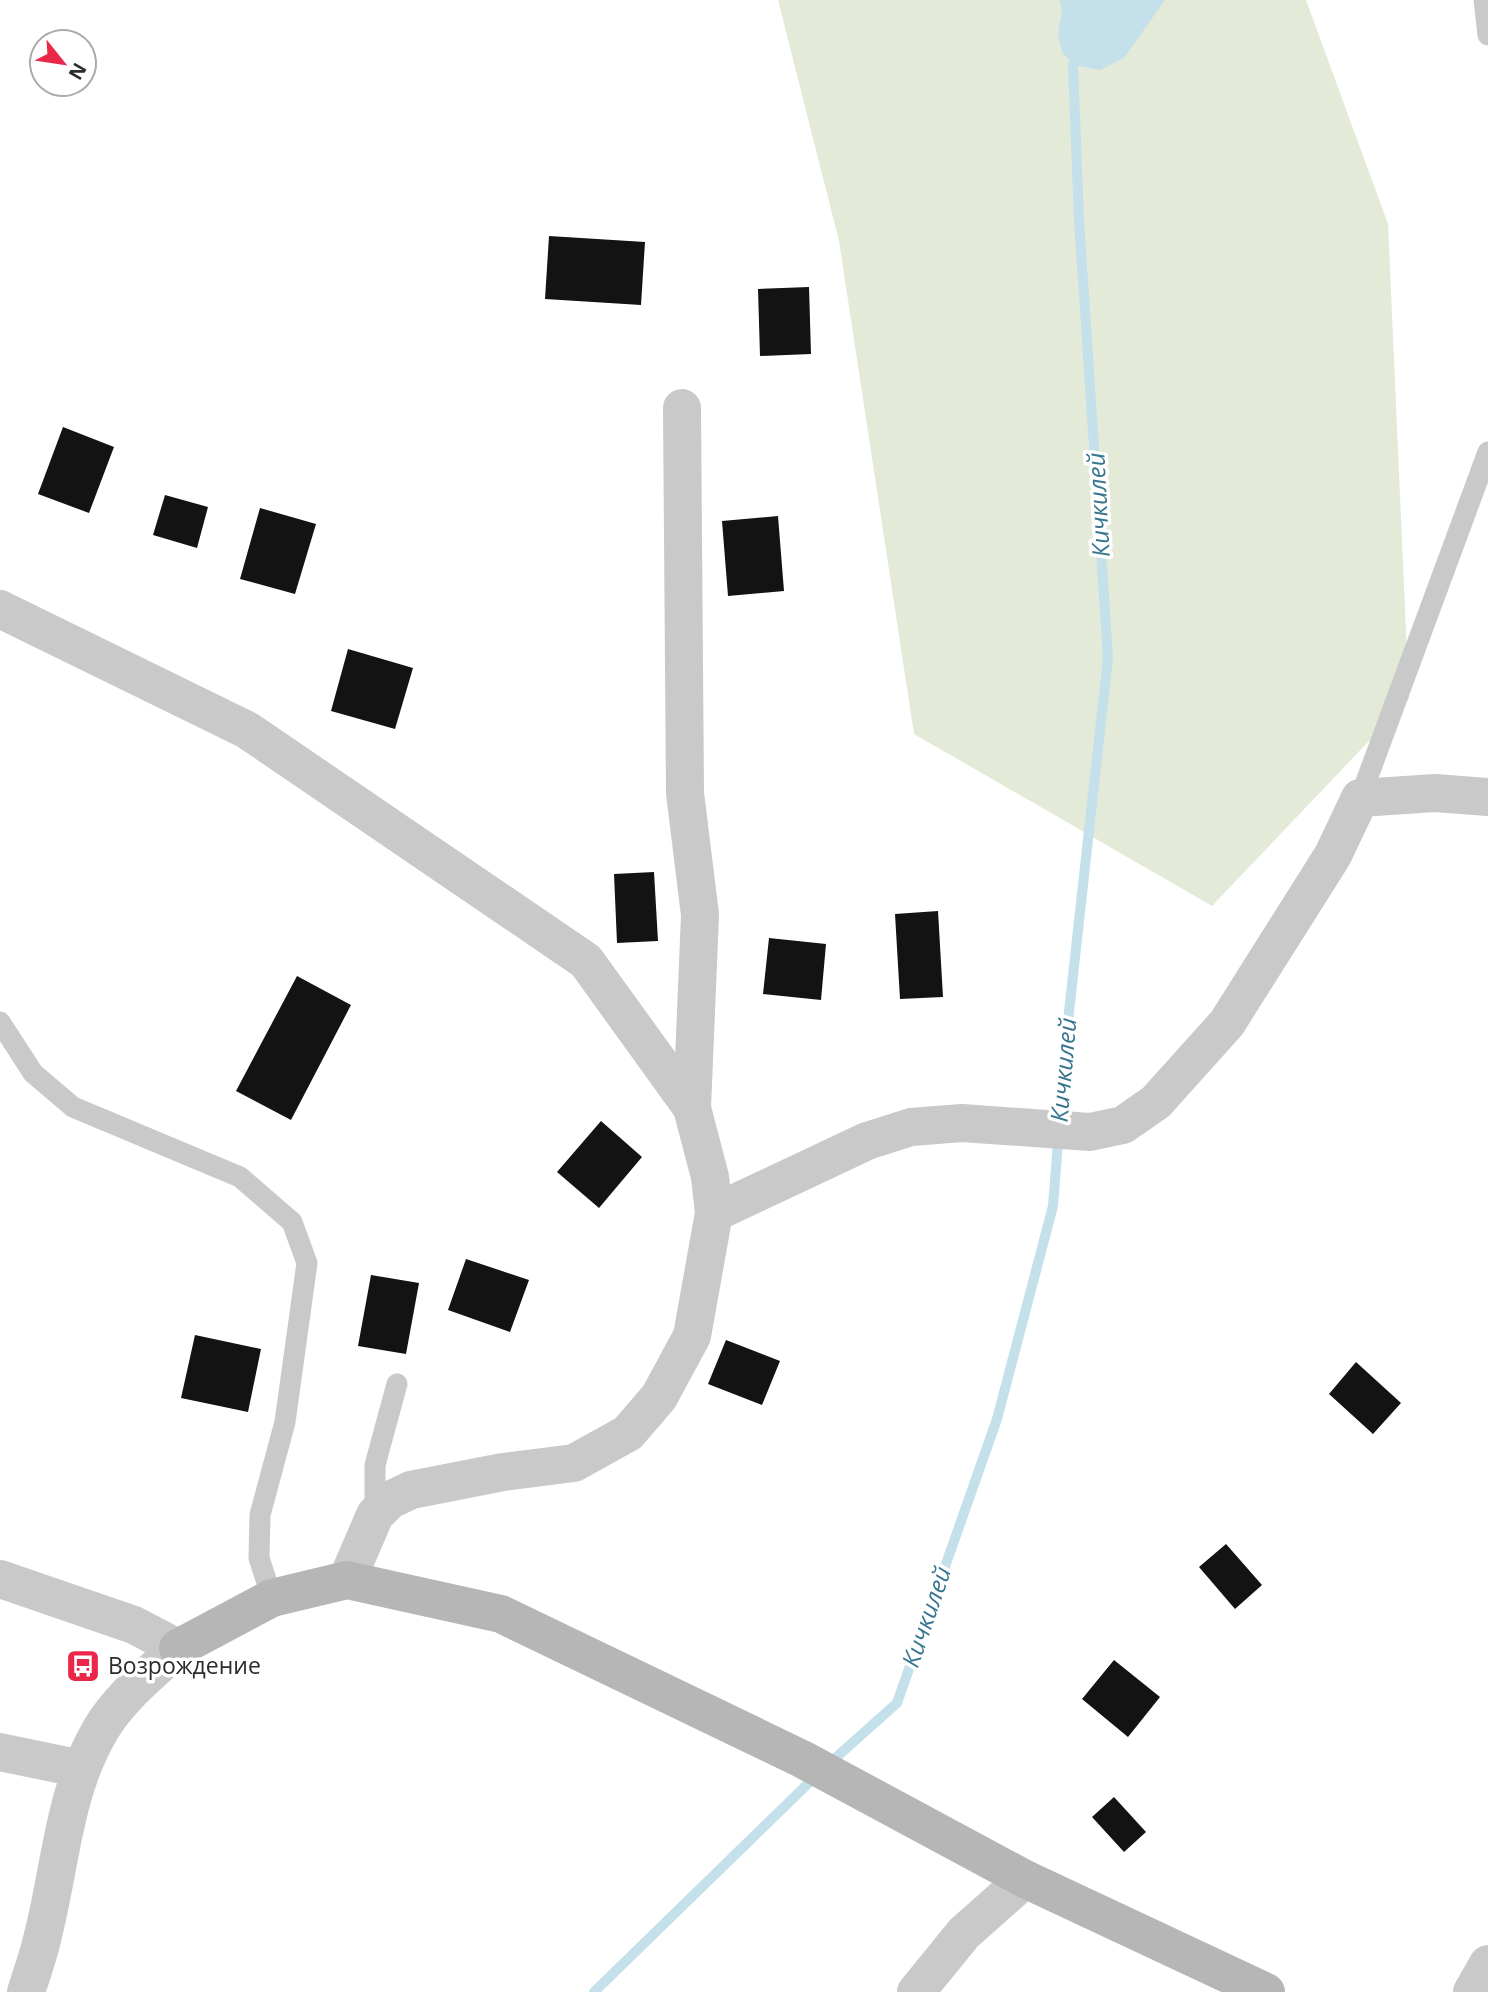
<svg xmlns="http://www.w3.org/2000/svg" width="1488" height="1992" viewBox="0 0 1488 1992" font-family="'Open Sans',sans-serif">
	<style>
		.green { fill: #e4ead8 }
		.water { fill: #c3e0eb }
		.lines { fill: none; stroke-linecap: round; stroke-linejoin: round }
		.stream { stroke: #c3e0eb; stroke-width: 10 }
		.building { fill: #131313 }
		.lane { stroke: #c9c9c9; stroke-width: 21 }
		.street { stroke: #c9c9c9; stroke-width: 38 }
		.secondary { stroke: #b6b6b6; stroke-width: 38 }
		.labels { text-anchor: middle; stroke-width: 7; stroke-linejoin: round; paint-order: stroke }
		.poi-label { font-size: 23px; fill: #2c2c2c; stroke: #fff; text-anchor: start }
		.water-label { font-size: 24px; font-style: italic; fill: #38768f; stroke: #fff }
	</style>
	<rect width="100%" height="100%" fill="#fff"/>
	<path class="green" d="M778 0H1306L1388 224 1409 699 1212 906 914 734 839 241Z"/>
	<path class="water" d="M1060 0H1165L1124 58 1100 70 1073 65 1062 52 1058 34 1062 10Z"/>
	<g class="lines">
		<path class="stream" d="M594 1992 822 1770 897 1703 997 1419 1053 1206 1066 1039 1108 658 1079 220 1073 65 1077 53"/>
	</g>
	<path class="building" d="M549 236 645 242 641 305 545 299Z
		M809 287 811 354 760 356 758 289Z
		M63 427 114 447 89 513 38 494Z
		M165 495 208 507 197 548 153 535Z
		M260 508 316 524 295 594 240 579Z
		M778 516 784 591 728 596 722 521Z
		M348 649 413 668 395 729 331 711Z
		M654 872 658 941 617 943 614 874Z
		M938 911 943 997 900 999 895 914Z
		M769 938 826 944 821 1000 763 994Z
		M297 976 351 1005 291 1120 236 1091Z
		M601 1121 642 1157 599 1208 557 1172Z
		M466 1259 529 1280 510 1332 448 1310Z
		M371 1275 419 1283 406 1354 358 1346Z
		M195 1335 261 1349 248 1412 181 1398Z
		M726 1340 780 1361 762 1405 708 1384Z
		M1356 1362 1401 1403 1373 1434 1329 1394Z
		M1226 1544 1262 1585 1235 1609 1199 1567Z
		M1114 1660 1160 1697 1128 1737 1082 1699Z
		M1114 1797 1146 1832 1124 1852 1092 1817Z"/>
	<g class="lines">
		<path class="lane" d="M1484 0 1488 35
			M1360 798 1488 452
			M0 1022 33 1073 73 1107 240 1177 292 1222 307 1263 285 1422 260 1515 259 1558 272 1598
			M375 1515V1465L397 1384"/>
		<path class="street" d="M682 408 685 793 700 915 692 1108
			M0 609 247 730 586 961 692 1108 710 1177 714 1213 692 1336 659 1397 628 1433 574 1463 503 1472 411 1490 390 1500 375 1515 347 1580
			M714 1213 867 1141 911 1127 962 1123 1090 1132 1123 1125 1156 1102 1227 1023 1333 855 1360 798 1435 793 1488 797
			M0 1579 134 1625 178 1648C151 1673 120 1697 101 1729 63 1793 61 1865 43 1935 39 1954 32 1973 26 1992
			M0 1752 82 1769
			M916 1992 964 1933 1025 1879
			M1472 1992 1488 1964"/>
		<path class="secondary" d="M178 1648 272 1598 347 1580 501 1614 802 1759 1025 1879 1266 1992"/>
	</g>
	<defs>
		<g id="bus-square" transform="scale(1.75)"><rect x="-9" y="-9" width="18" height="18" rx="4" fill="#ea2649" stroke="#fff"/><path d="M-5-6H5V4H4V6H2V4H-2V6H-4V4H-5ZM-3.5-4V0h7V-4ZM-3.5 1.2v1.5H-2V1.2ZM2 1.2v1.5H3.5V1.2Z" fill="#fff"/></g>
	</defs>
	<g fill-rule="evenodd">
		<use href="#bus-square" x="83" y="1666"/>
	</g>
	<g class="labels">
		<g class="poi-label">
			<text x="108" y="1674">Возрождение</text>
		</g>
		<g class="water-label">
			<text transform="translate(1099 505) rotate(-93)" y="8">Кичкилей</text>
			<text transform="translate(1064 1070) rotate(-85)" y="8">Кичкилей</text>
			<text transform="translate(927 1617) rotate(-71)" y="8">Кичкилей</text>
		</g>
	</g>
	<g transform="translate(63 63) rotate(120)"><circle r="33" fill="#ffffff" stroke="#ababab" stroke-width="2"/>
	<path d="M0-5L12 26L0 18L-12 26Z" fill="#ea2649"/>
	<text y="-10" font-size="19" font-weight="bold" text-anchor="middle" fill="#2c2c2c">N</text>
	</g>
</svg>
